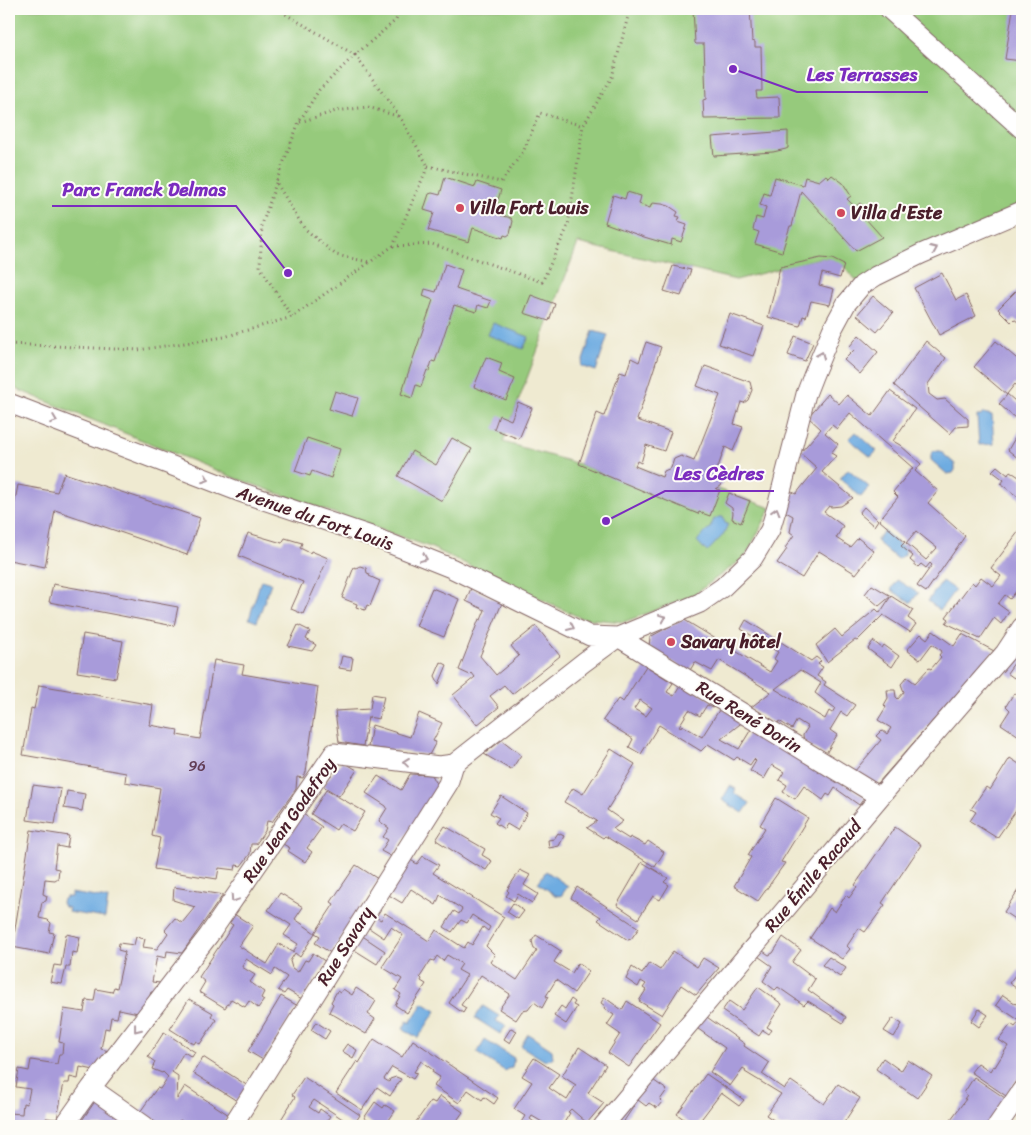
<svg xmlns="http://www.w3.org/2000/svg" width="1031" height="1135" viewBox="0 0 1031 1135" font-family="Sriracha,sans-serif">
	<style>
		.green { fill: #96ca7b; stroke: #707453 }
		.water { fill: #6eace1; stroke: #5c6686 }
		.building { fill: #a89bda; fill-rule: evenodd }
		.lines { fill: none; stroke-linecap: round; stroke-linejoin: round }
		.street-casing { stroke: #846665; stroke-width: 21 }
		.path { stroke: #846665; stroke-width: 3; stroke-dasharray: 1 4; stroke-linecap: butt }
		.street { stroke: #fff; stroke-width: 19 }
		.oneway { stroke: #ae9aa0 }
		.poi-dot { fill: #d1495b; stroke: #fdfcf7; stroke-width: 2 }
		.labels { text-anchor: middle; stroke-width: 4; stroke-linejoin: round; paint-order: stroke }
		.number-label { font-size: 15px; fill: #623e57 }
		.poi-label { font-size: 18px; font-weight: bold; fill: #4a1f2b; stroke: #fdfcf7; text-anchor: start }
		.street-label { font-size: 18px; fill: #4a1f2b; stroke: #fdfcf7 }
		.leader { fill: none; stroke: #7b2cbf; stroke-width: 2 }
		.callout-dot { fill: #7b2cbf; stroke: #fdfcf7; stroke-width: 2 }
		.callout-label { font-size: 19px; text-anchor: middle; font-weight: bold; fill: #7b2cbf; stroke: #fdfcf7; stroke-width: 4; stroke-linejoin: round; paint-order: stroke }
	</style>
	<rect width="100%" height="100%" fill="#fdfcf7"/>
	<filter id="ink" filterUnits="userSpaceOnUse"><feTurbulence type="fractalNoise" baseFrequency=".02" numOctaves="2"/><feDisplacementMap in="SourceGraphic" scale="10" xChannelSelector="R" yChannelSelector="G"/><feConvolveMatrix kernelMatrix="1 2 1 2 8 2 1 2 1" color-interpolation-filters="sRGB"/></filter>
	<filter id="wash" filterUnits="userSpaceOnUse"><feTurbulence type="fractalNoise" baseFrequency=".0096" numOctaves="4" result="noise"/><feDisplacementMap in="SourceGraphic" scale="20" xChannelSelector="R" yChannelSelector="G"/><feGaussianBlur stdDeviation="1.12" result="paint"/><feColorMatrix in="noise" values="0 0 0 0 0 0 0 0 0 0 0 0 0 0 0 0 0 1.4 0 .05"/><feComposite in="paint" operator="in"/></filter>
	<g filter="url(#wash)">
		<rect width="100%" height="100%" fill="#efead1"/>
		<path class="green" d="M9 9H1022V211L862 285C843 270 848 261 820 258L736 280 578 243 503 442 579 464 601 473 618 453 637 461 636 466 684 486 688 478 771 508 745 557 692 596 624 622 581 618 430 547 235 478 9 386Z"/>
		<path class="water" d="M493 323 529 337 523 349 488 335Z
			M593 331 608 335 596 371 581 366Z
			M983 413 992 415 994 444 979 445 977 416H981Z
			M856 432 877 451 871 457 849 439Z
			M934 451H940L955 464V470L953 473 947 474 931 460V454Z
			M848 469 869 487 861 497 840 479Z
			M718 517H723L725 523 728 524 723 535 707 552 697 541 710 528 714 519H716Z
			M884 531 905 550V555L897 559 876 541Z
			M261 580 271 583 257 622 249 619Z
			M897 580 918 593 911 603 891 590Z
			M942 581 955 590 940 610 928 601Z
			M730 786 736 789 734 793 750 803 743 813 722 800Z
			M546 871 568 886 561 896 555 895 538 883Z
			M71 893 108 899 105 918 68 912 69 908 64 907 62 903 63 899 66 897H71Z
			M423 1003 436 1011 418 1038 403 1029 407 1021 410 1023Z
			M483 1006 499 1016 496 1021 506 1026 500 1034 475 1018Z
			M528 1034 552 1050 553 1058 545 1061 521 1046Z
			M485 1040 514 1058 512 1068 507 1069 505 1071 477 1053Z"/>
		<g id="blocks">
			<path class="building" d="M693 9H750L752 41 755 42V47H761L762 91H756L757 98 779 97 780 118 704 119 703 100 706 99 704 44H696L695 43Z
				M1013 9H1022V61L1005 59Z
				M788 131V148L786 149 773 152 714 156 712 137Z
				M826 175 829 178 832 175 843 183 851 196 847 199 855 207 860 203 870 214 865 218 882 237 856 251 801 191 792 226H790L782 252 755 244 759 232 753 230 756 217 763 219 766 207 760 205 764 193 770 195 775 177 803 185 805 177 819 181Z
				M445 177 475 187 477 182 501 190 494 213 511 218 513 221 510 234 507 236 504 235 503 238 473 228 469 242 428 230 434 213 424 210 425 206 429 194 432 193 440 195Z
				M627 192 641 196 639 204 650 208 652 203 662 204 669 206 678 212 676 216 680 217 678 222 687 225 681 242 672 239 671 245 644 237 605 223 613 195 625 199Z
				M821 258 832 259 844 265 840 278 822 273 819 285 834 289 830 305 811 301 806 317 803 316 800 326 768 317 780 267Z
				M445 264 462 270 456 289 491 301 488 308 478 305 476 312 454 305 435 362 432 361 429 371 427 370 421 387 416 385 412 398 401 394 433 300 423 296 425 289 436 292Z
				M673 266 691 270 681 296 664 291Z
				M942 273 956 300 966 295 976 316 939 335 914 288Z
				M1020 287 1022 289V318L1018 322 1014 319 1011 322 998 309Z
				M531 295 555 304 549 321 524 313Z
				M873 296 893 313 877 332 857 315Z
				M730 314 764 326 753 356 719 344Z
				M859 335 878 352 860 374 844 360 854 350 850 346Z
				M795 336 813 343 805 361 788 355Z
				M926 341 946 358 928 384 929 394 937 400 945 399 968 419V426L956 427 950 434 894 385Z
				M996 341 1022 363V386L1020 389 1015 384 1007 394 1022 407V410L1015 418 999 404 1007 395 974 367Z
				M646 342 661 347 637 420 671 432 664 451 646 445 641 463 637 461 635 466 662 477 664 471 671 468 674 459 681 456 694 461 720 395 697 386 705 366 750 382 752 390 748 400 744 403 741 402 734 424 743 427 733 451 725 447 717 470 720 471 723 479 721 486 716 489 720 490 710 516 699 512 698 514 579 464 597 413 604 416 620 372 626 374 631 358 639 362Z
				M486 357 502 363 499 372 515 379 506 400 474 387Z
				M335 391 358 398 352 416 329 409Z
				M890 391 915 409 893 441 900 445 921 464 915 471 938 491 928 503 965 536 926 592 917 586 932 565 930 563 926 568 921 564 918 567 910 560 913 556 901 546 905 542 879 520 898 497 893 492 913 468 850 413 837 429 832 425 825 433 838 444 831 453 836 456 822 472 853 498 841 506 831 507 829 506 824 512 843 526 836 538 850 547 858 538 874 551 856 574 819 551 802 578 777 563 787 549 785 548 794 535 790 532 793 516 784 511 789 490 796 494 817 468 800 453 821 429 808 417 828 394 839 404 847 395 872 416ZM916 531 937 548 926 560 906 543Z
				M518 402 532 408 519 439 494 429 499 415 511 420Z
				M1022 426V454L1019 459 1008 450Z
				M307 438 340 449 331 478 312 471 310 476 295 471Z
				M452 438 472 449 442 501 398 476 412 451 436 465Z
				M997 466 1008 475 1010 471 1022 479V500L1001 484 1004 480 992 471Z
				M64 473 200 518 187 555 55 510 45 567 9 560V533L18 485 57 492Z
				M729 493 750 501 741 523 732 519 733 513 732 508 725 503Z
				M864 507 878 520 874 526 859 513Z
				M1022 527V585H1021L1010 599 1005 595 998 604 1009 612 1001 624 994 618 980 639 946 623 949 619 946 617 972 582 975 585 981 577 993 586 1001 576 991 568Z
				M248 533 282 543 285 538 302 543 300 548 310 553 311 551 328 558 303 614 291 609 303 582 239 556Z
				M360 566 366 568 367 573 370 574 369 576 380 581 370 606 367 605 365 610 356 607 357 604 342 598 354 567 356 568Z
				M53 584 178 607 174 626 49 602Z
				M872 585 891 596 913 610 908 618 916 624 910 632 883 615 857 641 855 640 827 662 816 645 835 629 842 637 876 609 880 613 891 596 879 606 865 594Z
				M432 588 459 599 444 637 416 626Z
				M471 588 502 603 480 656 496 675 519 656 511 646 536 626 560 656 512 694 504 685 490 696 499 707 477 725 453 695 475 677 472 673 470 675 459 670 479 619 481 620 485 610 466 601Z
				M683 619 770 672 777 661 774 659 778 652 741 629 746 620 811 661 816 657 821 661 818 664 823 667 817 676 826 682 824 685 855 705 847 716 841 712 830 730 837 735 825 755 804 742 803 735 808 727 797 720 792 729 779 721 777 725 750 708 771 692 719 660 712 671 695 662 689 672 649 647 650 637ZM800 670 821 683 815 693 835 708 832 713 829 711 825 719 775 689Z
				M298 625 310 631 306 639 316 645 312 651 288 646Z
				M933 631 954 646 962 634 994 651 878 783 873 784 854 772 881 740 876 736 882 730 887 734 891 728 878 720 886 707 884 705 888 698 887 690H895L896 697 898 699 904 692 901 684 907 677 915 683 929 668 931 669 941 657 939 655 942 651 932 644 920 660 907 650 921 634 927 639Z
				M83 634 123 641 116 678 77 672Z
				M873 641 882 648 884 645 899 656 892 667 868 649Z
				M1022 652V673L1020 671 1014 678 1007 673Z
				M342 656 353 658 351 670 339 668Z
				M214 660 244 665 242 674 318 687 306 772 303 778 297 777 296 789 272 822 267 821 265 831 256 844H251L250 854 241 866 236 865 235 870 219 868 217 879 154 869 160 838 152 836 160 788 125 782 126 773 23 755 31 708 34 709 39 685 153 705 150 725 178 730 177 735 200 739Z
				M441 662 447 665 439 684 435 676Z
				M646 666 673 683 667 692 674 696 682 683 716 703 713 708 707 705 700 716 689 710 679 726 681 727 682 725 702 737 721 707 744 721 721 739 739 749 753 726 865 797 859 805 835 788 830 796 827 794 823 800 804 786 795 799 783 792 787 785 779 780 784 772 772 765 764 779 750 771 756 761 754 759 750 765 737 757 734 760 708 744 701 751 659 725 641 754 629 747 633 739 603 720 618 699 623 702ZM640 700 652 708 646 716 634 709Z
				M1014 693 1022 698V738L1001 724 1010 710 1006 706Z
				M372 694 384 696 379 719 368 717 363 746 339 742 335 711 370 709Z
				M419 713 442 723 433 741 436 742 429 755 368 747 372 725 410 737Z
				M502 740 521 755 511 770 484 754Z
				M611 749 635 764 607 810 623 821 613 829 629 839 630 837 645 845 648 841 664 852 655 867 605 836 603 838 587 828 597 821 564 802 573 788 583 794Z
				M1010 758 1022 766V802L997 838 970 821 976 812 971 809 986 787 990 790Z
				M342 761 357 770 339 796 323 786Z
				M410 774 432 775 438 786 392 857 381 851 388 840 383 837 389 828 379 821 387 808 386 806 366 793 378 776 401 790Z
				M33 785 61 789 55 824 27 820Z
				M326 790 365 812 353 831 340 824 336 830 311 814Z
				M67 791 85 794 82 811 64 808Z
				M501 796 527 813 517 830 507 824 504 829 495 823 499 818 490 813Z
				M776 798 808 818 781 862 785 863 758 901 734 886 751 857 748 855 765 828 760 825Z
				M303 814 322 827 307 848 312 852 305 862 288 851 290 848 283 844Z
				M445 826 485 849 482 855 492 861 486 870 476 864 475 865 436 840Z
				M895 827 921 845 882 903 885 905 865 932 859 928 847 946 850 949 842 959 810 938 830 908 835 912 846 895 849 898 857 887 855 885Z
				M31 830 69 836 67 848 57 846 54 868 59 869 58 878 55 880 45 879 43 894 47 896 46 901 42 902 39 918 48 920 51 923 49 932 54 933 49 954 12 947Z
				M558 833 564 836 559 846 549 848 548 840 554 839Z
				M423 856 439 865 433 873 504 917 486 946 495 955 490 962 517 980 537 950 534 949 532 941 536 935 561 951 554 962 572 973 578 963 589 971 574 993 556 980 546 996 548 997 542 1008 534 1002 528 1010 522 1011 516 1020 499 1009 510 994 481 975 461 1005 466 1008 463 1013 449 1003 467 975 458 970 462 964 447 955 443 961 437 956 434 961 431 960 420 977 422 979 421 981 426 984 407 1013 395 1005 401 994 395 990 402 979 382 967 403 935 391 927 384 938 369 928 375 917 381 920 385 913 429 941 436 930 464 948 468 942 472 945 483 927 488 931 490 927 472 915 467 923 461 920 452 932 444 927 454 911 459 914 462 909 440 895 436 905 411 889 402 903 387 894 409 859 417 864Z
				M642 862 668 878 664 882 669 885 660 900 653 896 638 919 617 905Z
				M356 865 378 879 331 953 315 943 320 936 315 933 334 904 331 902Z
				M520 870 530 875 524 885 538 894 532 903 518 894 514 901 506 896 509 892 507 890Z
				M1022 884V924L1004 912Z
				M174 887 223 895 182 953 167 951 166 958 157 956 152 982 160 983 154 992H151L149 998 138 1013 119 1009 117 1018 111 1017 109 1029 105 1028 101 1049 109 1051 94 1070 80 1067 78 1079 70 1077 69 1083H64L57 1119 46 1118 45 1126H9V1113L22 1114 23 1103 27 1104 30 1089 16 1087 19 1069 29 1071 31 1060 57 1064 59 1054H62L63 1043 59 1042 64 1009 84 1012 86 1000 94 1001 96 989 112 992 114 987 117 988 125 952 118 950 119 943 134 945 136 937 145 939 143 947 157 949 168 933 165 930 175 918 182 923 195 907 173 900Z
				M577 887 639 928 631 939 628 940 598 920 601 917 571 898Z
				M280 893 303 907 295 919 315 933 300 957 295 953 290 961 292 968 298 972 305 960 308 961 313 953 326 962 302 999 287 990 284 994 278 990 287 977 275 969 272 975 246 959 242 967 255 975 250 982 264 992 261 998 264 1000 258 1008 249 1001 245 1007 231 999 225 1008 199 992 205 982 199 977 233 925 228 922 234 914 253 926 239 946 267 964 279 944 293 952 298 944 284 935 291 925 268 910Z
				M513 903 524 911 518 919 507 912Z
				M66 934 80 937 77 953 72 952 70 967H66L62 984 50 982 54 965 61 966Z
				M361 935 385 951 377 964 353 949Z
				M783 937 801 950 792 962 815 979 808 990 846 1017 843 1023 808 1001 804 1005 778 987 775 990 763 981 772 966 755 954 760 949 769 955 773 953Z
				M673 951 697 967 703 958 719 968 696 995 681 985 662 1015 639 1001 646 990 643 988 646 984 641 981 638 987 626 979 632 967 642 974 649 963 660 970Z
				M829 957 846 968 840 977 822 965Z
				M1019 970 1022 972V979L1016 988 1009 983Z
				M758 987 782 1004 767 1027 772 1030 769 1034 763 1030 759 1036 722 1011 729 1001 742 1010Z
				M356 988 376 1001 368 1014 375 1019 366 1034 329 1012 333 1004 331 1002 337 991 340 993 343 989 352 995Z
				M1003 995 1022 1008V1072L1006 1096 971 1072 978 1063 990 1071 993 1066 995 1067 1008 1046 999 1040 1011 1024 1015 1027 1020 1021 996 1005Z
				M281 996 298 1006 263 1060 248 1051Z
				M604 997 622 1010 627 1001 660 1023 629 1067 608 1053 620 1034 607 1025 614 1015 604 1008 605 1006 601 1003Z
				M189 999 213 1013 211 1016 216 1020 200 1044 196 1041 194 1044 170 1029Z
				M571 999 575 1002 573 1005 577 1007 566 1024 554 1016 561 1006 565 1009Z
				M979 1009 988 1015 979 1027 971 1021Z
				M704 1015 745 1044 744 1046 769 1063 762 1074 784 1089 791 1081 824 1104 838 1084 860 1098 843 1124 846 1126H776L778 1123 766 1115 781 1094 745 1072 746 1070 743 1068 730 1086 710 1072 725 1048 694 1026Z
				M893 1018 902 1024 894 1037 884 1031Z
				M316 1022 330 1031 325 1039 311 1030Z
				M511 1028 517 1031 510 1043 504 1039Z
				M164 1032 195 1052 192 1057 184 1052 172 1072 178 1076 177 1099 185 1086 229 1115 221 1126H200L192 1121 189 1126 180 1120 175 1126H161L140 1112 157 1088 160 1089 168 1077 163 1072 162 1073 152 1069 155 1062 148 1057Z
				M374 1039 402 1057 413 1040 498 1098 494 1104 484 1097 482 1100 468 1090 459 1103 434 1086 440 1077 432 1072 433 1070 421 1061 414 1072 417 1073 413 1079 392 1067 384 1079 389 1082 390 1079 396 1077 401 1079 390 1096 377 1087 362 1110 336 1093 357 1061 359 1063Z
				M347 1044 357 1050 353 1058 342 1051Z
				M579 1047 606 1065 588 1093 604 1103 587 1123 571 1109 568 1112 570 1113 562 1126H549L532 1116 530 1119 540 1126H523L520 1124 525 1116 514 1109 532 1082 522 1076 534 1058 559 1074 549 1088 567 1100 576 1085 562 1076Z
				M203 1057 248 1086 237 1101 193 1073Z
				M883 1058 901 1071 908 1060 932 1076 917 1098 876 1069Z
				M706 1074 744 1100 739 1106 721 1093 696 1126H693L677 1114Z
				M304 1077 360 1115 353 1126 314 1100 309 1107 318 1113 320 1109 330 1116 323 1126H277L295 1097 292 1095Z
				M974 1077 1005 1098 986 1126H950L948 1123 966 1099H964L967 1095 964 1093Z
				M650 1078 667 1090 660 1100 662 1102 657 1108 649 1103 646 1106 638 1100 624 1121 631 1126H608Z
				M440 1096 463 1112 453 1126H413L431 1101 435 1103Z
				M96 1100 123 1121 120 1126H78Z
				M375 1102 383 1108 385 1105 395 1111 385 1126H371L373 1124 364 1118Z"/>
		</g>
	</g>
	<g filter="url(#ink)">
		<use href="#blocks" fill-opacity="0" stroke="#846665" stroke-width="1"/>
		<g class="lines">
			<g class="street-casing">
				<path id="street" d="M889 9 1022 129
					M9 403 240 492 371 536 451 568 590 636 618 637 880 797
					M91 1088 145 1126
					M64 1126 91 1088 209 935 334 753 439 766 454 764 584 662 618 637 700 603 723 587 753 558 770 530 777 507 806 394 813 376 832 330 846 304 862 285 876 276 921 254 1022 211
					M232 1126 448 784 454 764
					M603 1126 880 797 1005 653 1022 627
					M997 1126 1022 1090"/>
			</g>
			<path class="path" d="M277 9 355 55 319 90 299 122 276 182 304 228 336 255 369 262
				M300 122 336 111 368 107 400 117
				M428 166 501 182 523 152 540 113 583 126
				M276 183 262 225 260 267 292 317
				M393 246 432 244 542 282 568 226 583 126 612 77 630 9
				M9 344 138 350 224 337 292 317 393 246 428 166 400 117 355 55 396 20 400 9"/>
			<use href="#street" class="street"/>
		</g>
		<defs><path id="oneway-chevron" d="M-2-3.5L2.5 0L-2 3.5" fill="none" stroke-width="1.6" stroke-linecap="round" stroke-linejoin="round" transform="scale(1.25)"/></defs>
		<g class="oneway">
			<use href="#oneway-chevron" transform="translate(934 249) rotate(-23)"/>
			<use href="#oneway-chevron" transform="translate(821 355) rotate(-67)"/>
			<use href="#oneway-chevron" transform="translate(54 420) rotate(21)"/>
			<use href="#oneway-chevron" transform="translate(206 479) rotate(21)"/>
			<use href="#oneway-chevron" transform="translate(776 511) rotate(-73)"/>
			<use href="#oneway-chevron" transform="translate(424 558) rotate(22)"/>
			<use href="#oneway-chevron" transform="translate(663 618) rotate(-22)"/>
			<use href="#oneway-chevron" transform="translate(571 627) rotate(25)"/>
			<use href="#oneway-chevron" transform="translate(406 762) rotate(-173)"/>
			<use href="#oneway-chevron" transform="translate(234 899) rotate(124)"/>
			<use href="#oneway-chevron" transform="translate(137 1029) rotate(128)"/>
		</g>
	</g>
	<g class="poi-dot">
		<circle cx="460" cy="208" r="5"/>
		<circle cx="841" cy="213" r="5"/>
		<circle cx="671" cy="642" r="5"/>
	</g>
	<g class="labels">
		<g class="number-label">
			<text x="197" y="771">96</text>
		</g>
		<g class="poi-label">
			<text x="470" y="214">Villa Fort Louis</text>
			<text x="851" y="219">Villa d'Este</text>
			<text x="681" y="648">Savary hôtel</text>
		</g>
		<g class="street-label">
			<text transform="translate(315 518) rotate(19)" y="6">Avenue du Fort Louis</text>
			<text transform="translate(749 717) rotate(32)" y="6">Rue René Dorin</text>
			<text transform="translate(289 820) rotate(-55)" y="6">Rue Jean Godefroy</text>
			<text transform="translate(813 876) rotate(-50)" y="6">Rue Émile Racaud</text>
			<text transform="translate(345 946) rotate(-58)" y="6">Rue Savary</text>
		</g>
	</g>
	<path class="leader" d="M733 69L797 92H928M288 273L236 206H52M606 521L665 491H774"/>
	<g class="callout-dot">
		<circle cx="733" cy="69" r="5"/>
		<circle cx="288" cy="273" r="5"/>
		<circle cx="606" cy="521" r="5"/>
	</g>
	<g class="callout-label">
		<text x="862" y="81">Les Terrasses</text>
		<text x="144" y="196">Parc Franck Delmas</text>
		<text x="719" y="480">Les Cèdres</text>
	</g>
	<rect width="1031" height="1135" fill="none" stroke="#fdfcf7" stroke-width="30"/>
</svg>
